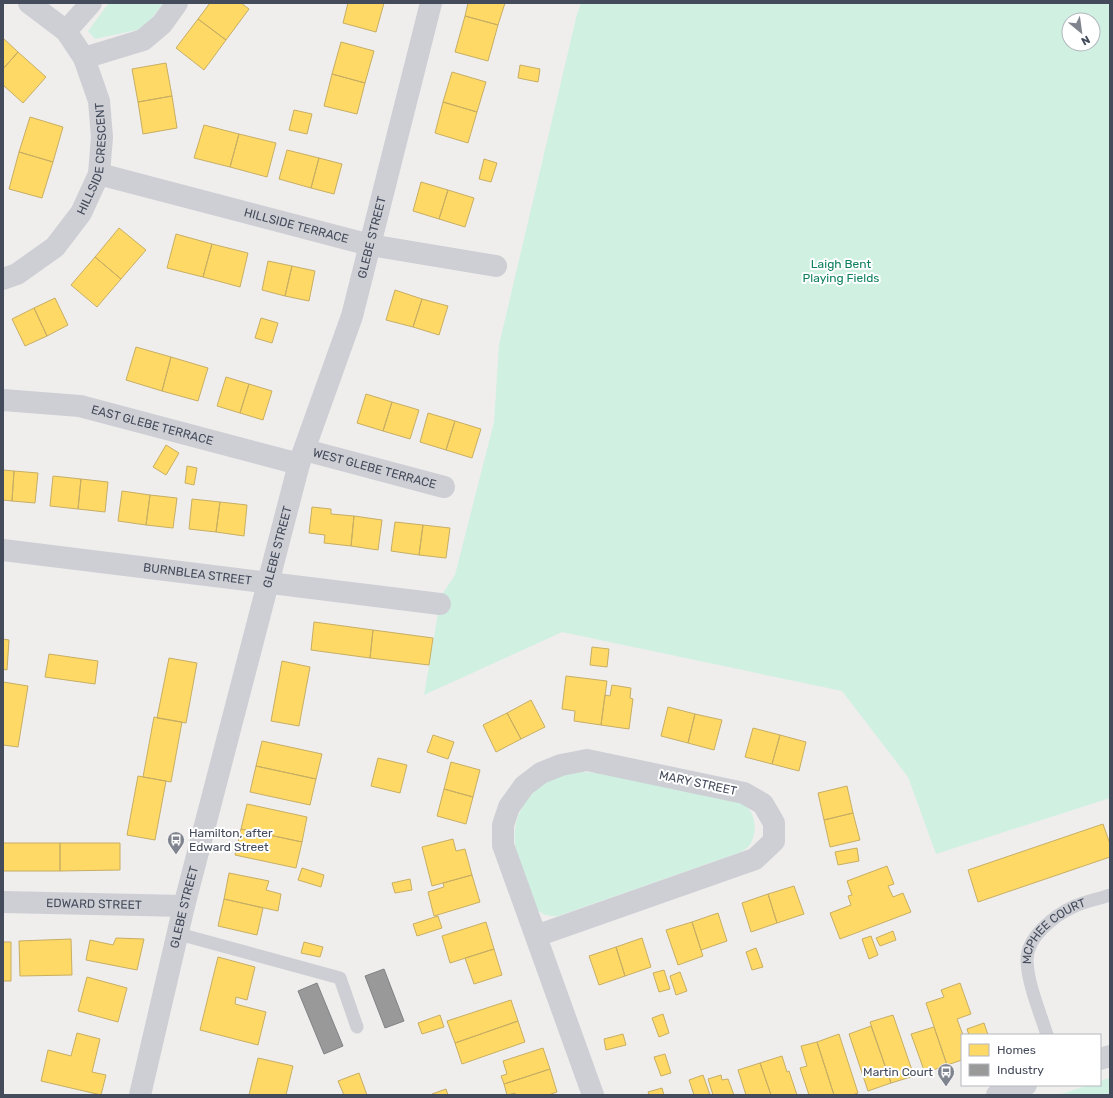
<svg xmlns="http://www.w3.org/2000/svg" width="1113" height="1098" viewBox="0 0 1113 1098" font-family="Rubik,sans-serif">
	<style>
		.green { fill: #d0f0e2; fill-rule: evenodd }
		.homes { fill: #ffd966; stroke: #c7ae63 }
		.industry { fill: #999; stroke: #808286 }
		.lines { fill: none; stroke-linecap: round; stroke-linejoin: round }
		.service { stroke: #cecfd4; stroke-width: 13 }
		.minor { stroke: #cecfd4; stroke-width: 22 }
		.tertiary { stroke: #cecfd4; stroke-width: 22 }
		.labels { text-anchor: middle; stroke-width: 4; stroke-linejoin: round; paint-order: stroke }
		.street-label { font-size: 12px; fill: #444b5b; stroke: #fff }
		.park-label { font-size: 12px; fill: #10805f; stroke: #fff }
		.poi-label { font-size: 12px; fill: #444b5b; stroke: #fff; text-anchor: start }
	</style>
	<rect width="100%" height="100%" fill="#efeeed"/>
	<path class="green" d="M109 3H163L149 22 137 30 95 39 88 31Z
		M581 3H1110V798L936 854 908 777 842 691 562 632 424 695 441 596 455 575 494 422 499 345 577 14ZM1069 20H1093V44H1069Z
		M581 772 600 773 730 797C735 800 741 802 745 805 756 814 757 831 751 843 749 847 745 849 741 852L558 916C548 917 542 914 533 907 521 868 499 830 532 794 537 789 544 781 551 778 560 775 572 774 581 772Z
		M1110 1078V1095H1058L1089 1085H1100V1081Z"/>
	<path class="homes" d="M210 3H241L249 9 226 40 198 19Z
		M348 3H384L376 32 343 23Z
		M468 3H505L498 25 465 16Z
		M465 16 498 25 488 61 455 52Z
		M198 19 226 40 204 70 176 48Z
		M3 38 18 52 3 69Z
		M341 42 374 51 365 83 332 74Z
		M18 52 46 77 23 103 3 85V69Z
		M166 63 172 96 138 102 132 69Z
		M520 65 540 69 538 82 518 78Z
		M452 72 486 82 477 112 443 102Z
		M332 74 365 83 357 114 324 106Z
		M172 96 177 128 143 134 138 102Z
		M443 102 477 112 468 143 435 133Z
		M294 110 312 114 307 134 289 130Z
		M30 117 63 127 53 162 19 152Z
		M204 125 239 134 230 167 194 158Z
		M239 134 276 143 267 177 230 167Z
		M287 150 319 158 311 188 279 179Z
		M19 152 53 162 42 198 9 189Z
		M319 158 342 164 334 194 311 188Z
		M484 159 497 163 491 182 479 179Z
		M421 182 448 190 439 219 413 211Z
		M448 190 474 198 465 227 439 219Z
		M119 228 146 250 121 279 95 257Z
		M176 234 212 244 203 277 167 268Z
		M212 244 248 253 240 287 203 277Z
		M95 257 121 279 97 307 71 285Z
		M268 261 292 266 285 296 262 290Z
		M292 266 315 271 309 301 285 296Z
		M395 290 422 299 413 327 386 320Z
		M55 298 68 325 47 336 34 308Z
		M422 299 448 306 439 335 413 327Z
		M34 308 47 336 25 346 12 319Z
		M261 318 278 323 272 343 255 338Z
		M136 347 171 357 162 391 126 380Z
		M171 357 208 368 198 401 162 391Z
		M226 377 249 384 240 413 217 406Z
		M249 384 272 391 263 420 240 413Z
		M366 394 392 402 383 431 357 423Z
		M392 402 419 410 410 439 383 431Z
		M428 413 455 421 446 450 420 442Z
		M455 421 481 429 472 458 446 450Z
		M166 445 179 453 166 475 153 467Z
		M187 466 197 468 194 485 185 483Z
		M3 470 14 471 12 501 3 500Z
		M14 471 38 473 35 503 12 501Z
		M53 476 81 479 78 509 50 506Z
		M81 479 108 482 105 512 78 509Z
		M122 491 150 495 146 525 118 521Z
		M150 495 177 498 173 528 146 525Z
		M192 499 220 502 216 532 189 529Z
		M220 502 247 505 244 536 216 532Z
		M312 507 331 509V514L354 516 351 546 324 543 325 535 309 533Z
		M354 516 382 520 378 550 351 546Z
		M395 522 423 525 419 555 391 551Z
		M423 525 450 528 446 558 419 555Z
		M314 622 373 630 370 658 311 650Z
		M373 630 433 638 429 665 370 658Z
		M3 639 9 640 7 670 3 669Z
		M592 647 609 649 607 667 590 665Z
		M49 654 98 661 95 684 45 677Z
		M169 658 197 663 186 723 157 718Z
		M282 661 310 667 299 726 271 721Z
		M566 676 607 681 601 725 574 721 575 711 562 709Z
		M3 682 28 686 18 747 3 745Z
		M612 685 631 688 630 698 633 699 629 729 601 725 605 695 610 696Z
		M531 700 545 727 521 739 507 713Z
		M668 707 695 714 688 743 661 736Z
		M507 713 521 739 496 752 483 725Z
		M695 714 722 720 714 750 688 743Z
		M154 717 182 722 171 782 143 777Z
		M753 728 780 735 772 764 745 757Z
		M433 735 454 742 448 759 427 752Z
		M780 735 806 742 799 771 772 764Z
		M262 741 322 754 316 779 256 766Z
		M378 758 407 765 400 793 371 786Z
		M451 762 480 770 473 797 444 789Z
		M256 766 316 779 310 805 250 792Z
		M138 776 166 781 155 840 127 835Z
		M847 786 853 813 824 820 818 793Z
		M444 789 473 797 466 824 437 816Z
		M247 804 307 817 302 842 241 829Z
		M853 813 860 840 830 847 824 820Z
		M1103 824 1110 844V857L978 902 968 870Z
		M241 829 302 842 296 868 235 855Z
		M453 839 456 851 465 849 472 875 432 886 422 847Z
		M3 843H60V871H3Z
		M60 843H120V870L60 871Z
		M857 848 859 861 838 865 835 852Z
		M887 866 894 884 888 886 893 897 903 893 911 912 840 939 830 913 851 905 848 896 852 895 847 881Z
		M302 868 324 875 321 887 298 880Z
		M229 873 269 881 266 890 281 894 278 911 224 899Z
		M472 875 480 902 434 916 428 892 444 887 443 883Z
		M410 879 412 890 395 893 392 883Z
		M794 886 804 914 777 923 768 894Z
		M768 894 777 923 751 932 742 903Z
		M224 899 263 908 257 935 218 926Z
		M718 913 727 941 701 950 692 922Z
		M438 916 442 928 417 936 413 924Z
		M486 922 494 949 450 963 442 936Z
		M692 922 703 956 678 965 666 930Z
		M893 931 896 940 880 946 876 938Z
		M871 936 878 955 869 959 862 939Z
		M116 938 144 939 137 970 86 960 90 940 113 945Z
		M642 938 651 967 625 976 616 947Z
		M71 939 72 975 20 976 19 941Z
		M3 942H11V981H3Z
		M304 942 323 947 320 957 301 953Z
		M616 947 625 976 599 985 589 956Z
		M756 948 763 967 752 970 746 952Z
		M494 949 502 975 474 984 465 958Z
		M218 957 255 967 247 1000 236 997 235 1004 266 1012 258 1045 200 1030Z
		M664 970 670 989 659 992 653 973Z
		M680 972 687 991 676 995 670 976Z
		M87 977 127 988 118 1022 78 1011Z
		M960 983 971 1014 957 1019 963 1035 962 1060 947 1065 926 1003 944 997 941 990Z
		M511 1000 518 1021 455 1043 447 1021Z
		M663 1014 669 1033 659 1037 652 1018Z
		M440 1015 444 1027 422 1034 418 1023Z
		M893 1015 914 1076 891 1083 870 1022Z
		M518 1021 525 1042 462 1064 455 1043Z
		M984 1023 988 1035H969L967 1029Z
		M871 1026 891 1083 868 1091 849 1034Z
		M934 1027 947 1065 925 1073 911 1034Z
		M77 1033 100 1039 92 1072 106 1075 101 1095 41 1081 48 1050 71 1056Z
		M623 1034 626 1045 606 1050 604 1039Z
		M839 1034 858 1093 852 1095H834L817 1042Z
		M817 1042 834 1095H809L800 1068 807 1066 801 1046Z
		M543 1048 550 1069 504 1084 501 1076 507 1074 503 1061Z
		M665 1054 671 1073 661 1076 654 1057Z
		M782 1056 787 1072 789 1071 797 1095H771L760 1063Z
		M258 1058 293 1066 286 1095H245H249Z
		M760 1063 771 1095H746L738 1070Z
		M550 1069 557 1092 548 1095H515V1093L507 1095 504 1084Z
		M359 1073 367 1095H344L338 1081Z
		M703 1075 710 1095H694L689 1080Z
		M721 1075 722 1080 728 1079 734 1095H713L708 1079Z
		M662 1088 664 1095H649L648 1092Z
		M446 1089 448 1095H432V1094Z"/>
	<path class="industry" d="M384 969 404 1021 385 1028 365 976Z
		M317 983 343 1046 324 1054 298 991Z"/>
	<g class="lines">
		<g class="service">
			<path d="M179 934 340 978 357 1027"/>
			<path id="s1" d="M1047 1035C1040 1012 1028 985 1027 961 1026 937 1055 915 1075 906 1086 901 1099 899 1110 895"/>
		</g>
		<g class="minor">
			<path d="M66 31 91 3"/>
			<path d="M84 58 143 40 162 24 177 3"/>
			<path id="s2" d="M99 174 370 245 496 266"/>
			<path id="s3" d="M3 279 17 274 55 247 81 213 99 174 102 137 99 101 84 58 66 31 29 3"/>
			<path id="s4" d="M3 400 80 406 299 464"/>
			<path id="s5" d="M305 450 444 487"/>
			<path id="s6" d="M3 550 440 604"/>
			<path id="s7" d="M3 902 184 906"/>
			<path d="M536 936 755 859 774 841V823L763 804 744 793 587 760 561 765 541 773 524 786 509 807 503 825V845L593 1095"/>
			<path id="s8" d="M140 1095 184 906 299 464 352 316 431 3"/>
		</g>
		<path class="tertiary" d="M1100 1059 1110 1056
			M997 1095 1026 1085"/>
	</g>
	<defs>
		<g id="bus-pin" transform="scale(0.9)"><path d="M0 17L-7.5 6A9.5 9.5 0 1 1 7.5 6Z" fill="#80848e" stroke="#fff"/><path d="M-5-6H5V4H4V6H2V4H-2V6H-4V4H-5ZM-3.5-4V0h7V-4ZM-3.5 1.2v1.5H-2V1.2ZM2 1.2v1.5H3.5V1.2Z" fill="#fff"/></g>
	</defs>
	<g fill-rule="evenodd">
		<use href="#bus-pin" x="176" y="840"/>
		<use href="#bus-pin" x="946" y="1072"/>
	</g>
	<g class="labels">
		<g class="street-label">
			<text dy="4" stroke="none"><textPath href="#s3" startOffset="161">HILLSIDE CRESCENT</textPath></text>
			<text dy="4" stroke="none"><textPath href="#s2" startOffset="204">HILLSIDE TERRACE</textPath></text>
			<text dy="4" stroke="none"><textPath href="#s8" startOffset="889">GLEBE STREET</textPath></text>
			<text dy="4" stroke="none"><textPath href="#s4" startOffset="152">EAST GLEBE TERRACE</textPath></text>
			<text dy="4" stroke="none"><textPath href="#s5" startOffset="72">WEST GLEBE TERRACE</textPath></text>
			<text dy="4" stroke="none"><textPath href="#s8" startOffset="565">GLEBE STREET</textPath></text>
			<text dy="4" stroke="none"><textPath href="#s6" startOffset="196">BURNBLEA STREET</textPath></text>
			<text transform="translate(698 783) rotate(12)" y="4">MARY STREET</text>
			<text dy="4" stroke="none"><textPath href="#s7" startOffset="91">EDWARD STREET</textPath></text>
			<text dy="4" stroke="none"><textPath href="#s8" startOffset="193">GLEBE STREET</textPath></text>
			<text dy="4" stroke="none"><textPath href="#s1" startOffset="119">MCPHEE COURT</textPath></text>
		</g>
		<g class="park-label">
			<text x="841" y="268">Laigh Bent<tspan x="841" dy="14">Playing Fields</tspan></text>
		</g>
		<g class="poi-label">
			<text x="189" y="837">Hamilton, after<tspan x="189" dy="14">Edward Street</tspan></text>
			<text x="933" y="1076" text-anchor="end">Martin Court</text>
		</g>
	</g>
	<rect width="1113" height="1098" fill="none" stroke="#444b5b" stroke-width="8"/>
	<rect x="961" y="1034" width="140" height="52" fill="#ffffff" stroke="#b4b7bd"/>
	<rect x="969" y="1044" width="20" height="12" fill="#ffd966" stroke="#b4b7bd"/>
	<text x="997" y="1054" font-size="12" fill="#444b5b">Homes</text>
	<rect x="969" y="1064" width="20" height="12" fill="#999999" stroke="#b4b7bd"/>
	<text x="997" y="1074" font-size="12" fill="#444b5b">Industry</text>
	<g transform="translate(1081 32) rotate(151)"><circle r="19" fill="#ffffff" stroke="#b4b7bd"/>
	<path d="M0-3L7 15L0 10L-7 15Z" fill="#80848e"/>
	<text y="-6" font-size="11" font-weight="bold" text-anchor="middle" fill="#444b5b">N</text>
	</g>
</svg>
